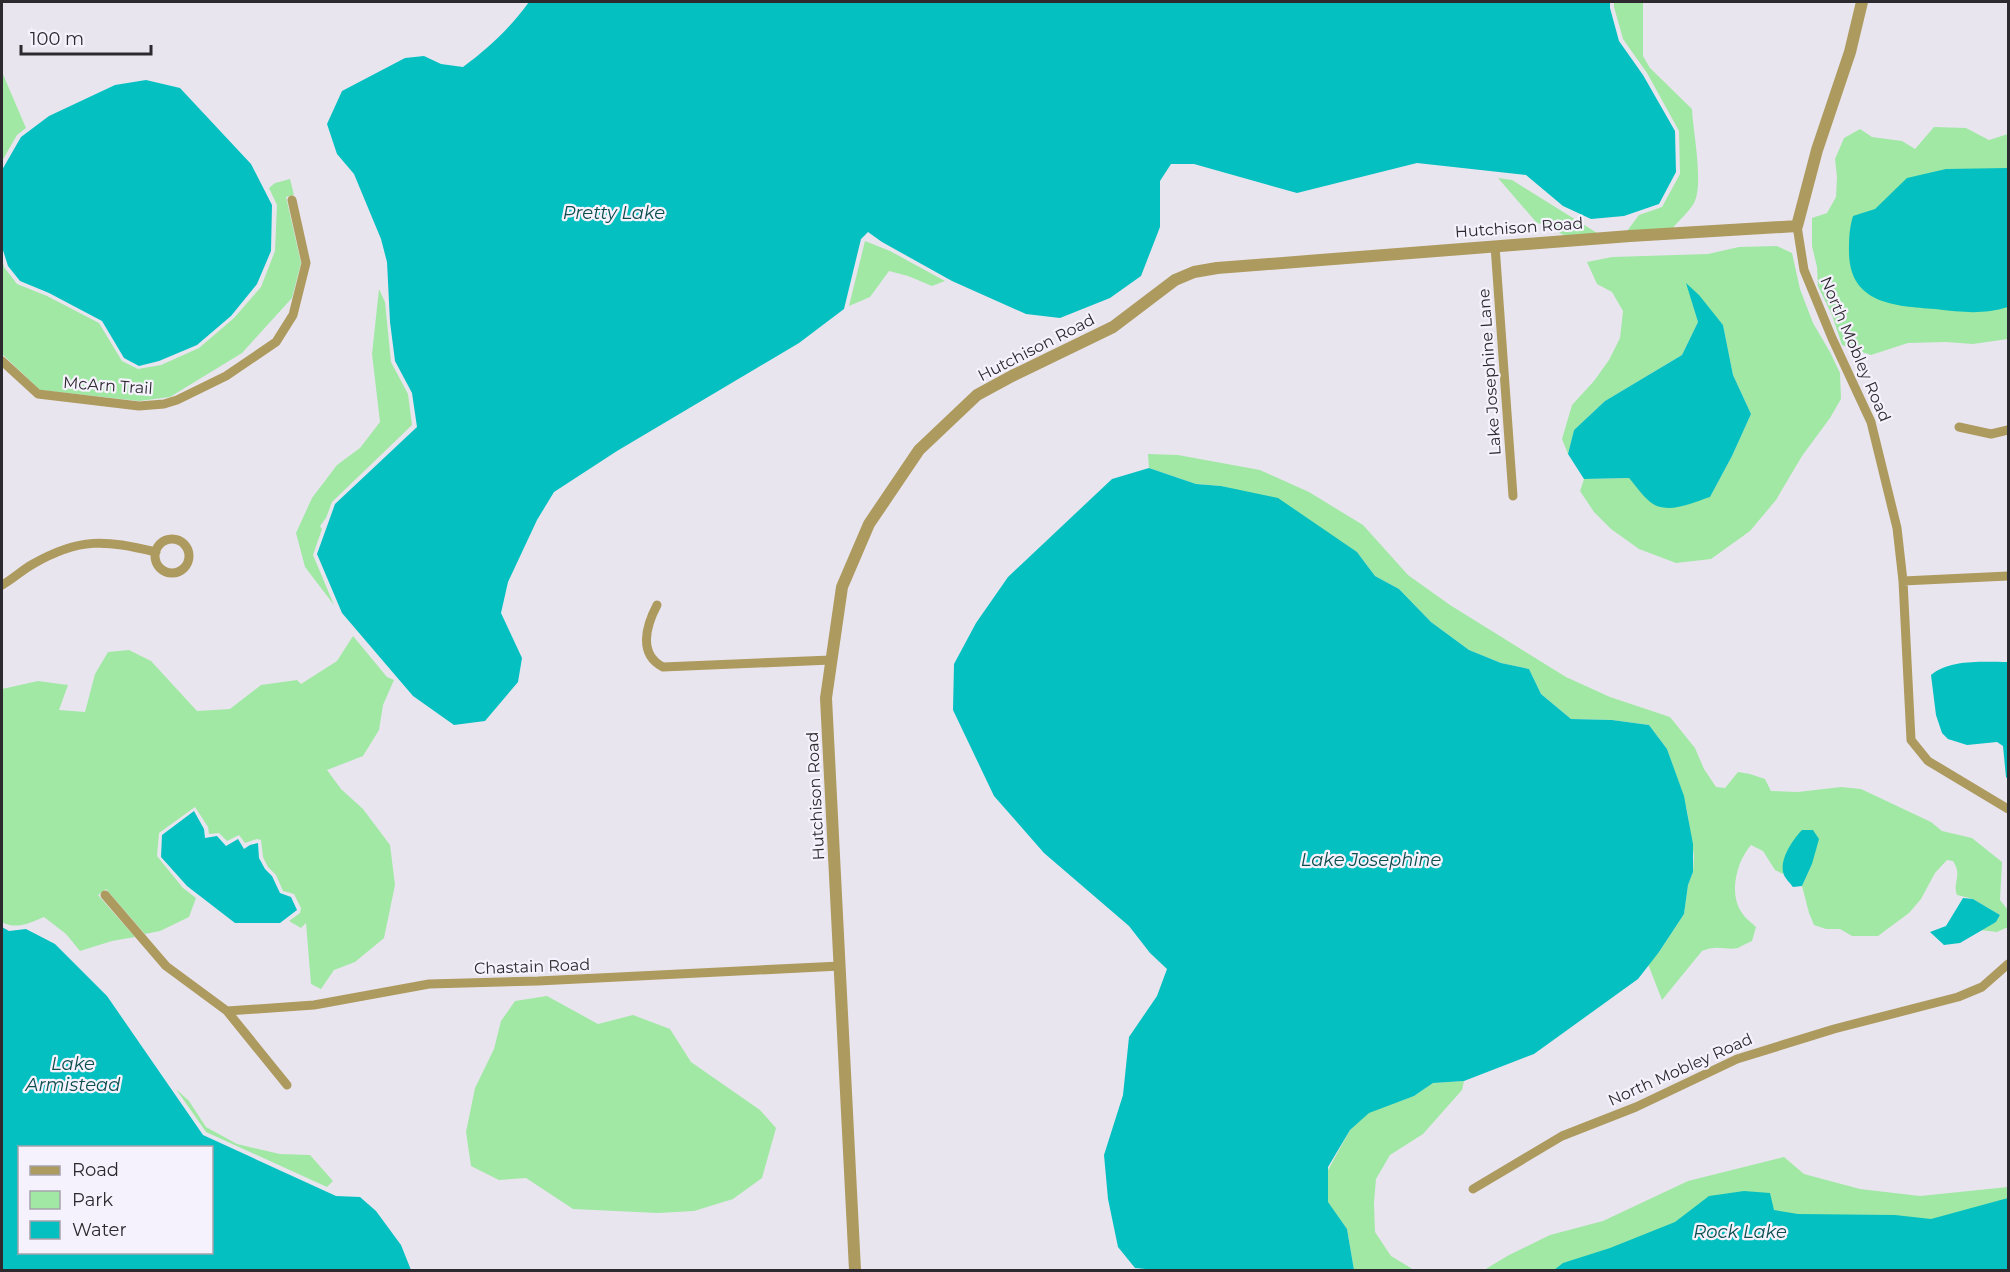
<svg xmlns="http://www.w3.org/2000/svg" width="2010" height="1272" viewBox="0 0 2010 1272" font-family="Montserrat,sans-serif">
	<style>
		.green { fill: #a1e8a5 }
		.water { fill: #05c0c1; fill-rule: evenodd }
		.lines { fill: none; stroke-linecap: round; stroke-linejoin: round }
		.minor { stroke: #ad9a5e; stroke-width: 9 }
		.tertiary { stroke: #ad9a5e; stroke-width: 12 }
		.labels { text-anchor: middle; stroke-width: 4.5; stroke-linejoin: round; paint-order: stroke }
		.street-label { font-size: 16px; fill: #2c2a2e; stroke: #f6f2fd }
		.water-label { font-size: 18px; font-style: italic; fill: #0c4f4f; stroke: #f6f2fd }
	</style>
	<rect width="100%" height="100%" fill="#e9e5ef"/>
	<path class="green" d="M1614 2H1643V56L1650 68 1692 109C1693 131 1704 185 1694 203 1689 212 1679 220 1673 228L1627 231 1639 215 1662 207 1680 174 1679 131 1647 73 1623 39 1614 7Z
		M2 72 26 128 17 135 2 161Z
		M1934 127 1966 128 1989 140 2008 134V339L1973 344 1946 342 1908 343 1871 355 1842 345 1832 315 1818 286 1817 267 1812 246V218L1827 213 1836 197 1837 177 1835 159 1844 138 1860 129 1872 137 1902 141 1915 149Z
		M1498 178 1512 180 1597 233 1566 236 1536 222Z
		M290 179 294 195 286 197 301 263 292 298 242 353 170 397 139 401 40 390 2 354V259L4 267 17 284 47 296 99 323 122 361 138 369 161 365 199 348 234 318 261 287 275 251 277 205 269 188 275 183Z
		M865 241 890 251 945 281 932 286 908 276 889 271 870 297 849 306Z
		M1777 246 1792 253 1800 289 1813 323 1830 352 1840 373 1841 399 1830 418 1802 456 1776 500 1750 531 1711 559 1676 563 1639 549 1611 529 1594 512 1580 491 1584 479 1629 478 1710 497 1732 456 1751 414 1733 375 1723 325 1687 284 1698 322 1682 355 1605 401 1574 430 1568 454 1562 439 1572 405 1594 381 1609 360 1620 338 1623 311 1612 292 1597 284 1587 262 1612 257 1708 254 1739 247Z
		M379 289 385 302 391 362 408 394 412 425 332 502 326 518 320 526 322 529 313 555 334 605 305 567 296 533 312 498 337 465 360 448 380 422 372 354Z
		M1148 454 1178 455 1260 470 1309 492 1363 525 1408 575 1450 605 1566 677 1610 697 1670 717 1695 748 1704 769 1716 787 1725 788 1738 772 1750 774 1765 779 1771 791 1798 792 1841 787 1861 789 1931 822 1942 831 1972 838 2002 862 2000 900 2008 910V927L1997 932 1980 930 1996 922 2000 915 1973 899 1957 895C1952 882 1963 876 1953 861L1947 860 1935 873 1921 899 1909 913 1878 936H1852L1840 929H1826L1814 925 1809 913 1802 886 1812 864H1784L1783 874 1775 870 1763 851 1751 845C1737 861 1728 893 1742 913 1745 918 1752 923 1756 927L1752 941C1747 943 1742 946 1738 948 1726 951 1718 944 1702 951L1662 1000 1648 964 1659 952 1684 914 1688 885 1693 872 1694 856 1687 810 1681 789 1667 749 1649 725 1612 720 1571 719 1541 694 1529 669 1501 663 1469 650 1431 622 1399 589 1375 576 1357 552 1247 493 1221 486 1196 484 1149 468Z
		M353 636 387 677 394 680 383 705 379 730 363 756 327 770 341 789 363 809 390 845 395 885 384 938 355 962 334 970 321 989 311 984 306 923 301 928 289 921 300 913 301 908 294 894 283 891 276 875 268 867 263 857 261 840 257 839 245 843 239 835 227 841 219 833 209 834 208 827 195 807 159 833 157 856 183 888 196 898 189 917 160 931 145 934 106 889 98 895 135 937 112 941 80 951 66 934 44 917C30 923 16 930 2 922V689L38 681 68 685 59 710 85 712 95 674 108 652 129 650 151 661 197 711 230 709 261 685 297 680 301 684 337 661Z
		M547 996 598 1024 633 1015 670 1029 691 1062 760 1110 776 1128 762 1178 733 1199 694 1211 658 1213 573 1209 526 1178 499 1180 471 1166 466 1132 475 1088 494 1049 501 1021 515 1001Z
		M1464 1081 1462 1090 1423 1134 1390 1155 1376 1179 1374 1203 1375 1232 1391 1256 1414 1270H1354L1347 1229 1328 1203V1170L1350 1130 1369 1112 1414 1096 1433 1083Z
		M176 1089 189 1101 206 1127 237 1144 280 1154 310 1155 333 1181 327 1187 206 1132Z
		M1784 1157 1804 1174 1860 1189 1920 1196 2008 1187V1270H1484L1509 1255 1550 1235 1603 1221 1688 1181Z"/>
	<path class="water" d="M529 2H1610V8L1619 41 1643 75 1675 131 1676 172 1659 204 1624 216 1591 219 1563 206 1526 175 1417 163 1297 193 1194 164H1171L1160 181V227L1141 276 1110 298 1060 318 1026 314 952 281 882 242 868 232 861 239 844 309 799 343 617 451 554 492 537 520 508 582 501 613 522 658 518 682 485 721 454 725 413 696 342 613 317 554 335 504 417 427 412 393 395 361 390 322 387 262 381 239 354 174 337 154 327 124 342 91 405 58 424 56 441 64 463 67C489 48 510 28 529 2Z
		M146 80 180 88 251 164 272 205 271 251 257 284 231 316 197 345 159 361 139 366 124 358 102 321 49 293 20 281 8 266 2 247V170L21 137 49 116 115 85Z
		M2008 168V307C1982 315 1962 312 1935 309 1895 306 1850 304 1849 253 1849 240 1849 229 1853 216L1875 209 1907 178 1946 169Z
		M1686 283 1699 295 1723 325 1733 375 1751 414 1732 456 1710 497C1691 503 1666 516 1649 501 1642 495 1636 486 1629 478L1584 479 1568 454 1574 430 1605 401 1682 355 1698 322Z
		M1149 468 1196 484 1221 486 1278 498 1357 552 1375 576 1399 589 1431 622 1469 650 1501 663 1529 669 1541 694 1571 719 1612 720 1649 725 1667 749 1684 796 1693 844V872L1688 885 1684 914 1659 952 1638 979 1534 1054 1464 1081 1433 1083 1414 1096 1369 1113 1350 1130 1328 1167V1202L1347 1229 1354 1270H1156L1135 1268 1118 1247 1108 1199 1104 1155 1123 1095 1129 1037 1157 996 1167 969 1150 953 1129 926 1044 853 994 796 953 710 954 664 976 623 1008 577 1112 479Z
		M2008 662V780L2006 777 2003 746 1997 742 1967 745 1948 739 1942 733 1936 715 1931 675C1950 659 1984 662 2008 662Z
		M194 811 204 829 205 838 217 836 226 846 238 839 244 849 250 845 258 843 259 858 265 869 272 876 280 893 291 897 297 910 280 923H235L187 886 161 857 162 835Z
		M1802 830H1813L1819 839 1812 864 1802 886 1793 887C1790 883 1785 878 1784 875 1778 861 1793 839 1802 830Z
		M1963 898 1973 899 2000 915 1996 922 1960 943 1944 945 1930 932 1946 926Z
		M2 927 9 931 26 929 55 944 107 996 203 1135 336 1196 360 1197 376 1211 401 1245 411 1270H2ZM20 1148H212V1252H20Z
		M1744 1191 1770 1193 1774 1210 1798 1214 1895 1215 1931 1219 2008 1198V1270H1554L1563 1263 1610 1248 1675 1222 1709 1196Z"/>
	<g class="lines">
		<path class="minor" d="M1797 226 1804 270 1832 338 1871 422 1897 528 1903 581 1911 740 1928 761 2008 809
			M1495 246 1513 496
			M2 361 38 394 139 406 164 404 177 400 226 376 276 342 293 315 306 263 292 200
			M1959 427 1991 434 2008 430
			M155 556a17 17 0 1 1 34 0a17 17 0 1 1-34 0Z
			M1903 581 2008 576
			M2 585C13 579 22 570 33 564 80 537 105 540 156 552
			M657 605C646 626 638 654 663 667L831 660
			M105 895 166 966 227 1011 314 1005 429 984 538 981 840 966
			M227 1011 287 1085
			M1473 1189 1562 1136 1636 1107 1737 1059 1834 1029 1958 997 1982 987 2008 964"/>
		<path class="tertiary" d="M855 1270 826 698 842 587 869 524 919 450 977 395 1012 376 1113 327 1175 280 1194 272 1217 268 1630 236 1797 226 1817 150 1850 52 1862 2"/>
	</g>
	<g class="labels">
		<g class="street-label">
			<text transform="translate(1519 227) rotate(-4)" y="6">Hutchison Road</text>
			<text transform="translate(1036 347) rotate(-27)" y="6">Hutchison Road</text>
			<text transform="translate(1856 349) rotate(67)" y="6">North Mobley Road</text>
			<text transform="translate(1489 372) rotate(-94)" y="6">Lake Josephine Lane</text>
			<text transform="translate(108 385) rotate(4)" y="6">McArn Trail</text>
			<text transform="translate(815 796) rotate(-93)" y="6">Hutchison Road</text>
			<text transform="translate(532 966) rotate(-2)" y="6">Chastain Road</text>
			<text transform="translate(1680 1069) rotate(-24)" y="6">North Mobley Road</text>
		</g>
		<g class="water-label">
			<text x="614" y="219">Pretty Lake</text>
			<text x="1371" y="866">Lake Josephine</text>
			<text x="73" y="1070">Lake<tspan x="73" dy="21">Armistead</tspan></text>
			<text x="1740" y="1238">Rock Lake</text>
		</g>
	</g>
	<rect width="2010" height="1272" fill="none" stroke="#2c2a2e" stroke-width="6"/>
	<rect x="18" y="1146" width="195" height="108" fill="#f6f2fd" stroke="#a5a2aa" stroke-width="1.5"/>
	<rect x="30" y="1166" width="30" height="9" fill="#ad9a5e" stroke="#a5a2aa" stroke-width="1.5"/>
	<text x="72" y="1176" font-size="18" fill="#2c2a2e">Road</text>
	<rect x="30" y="1191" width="30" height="18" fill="#a1e8a5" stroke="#a5a2aa" stroke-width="1.5"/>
	<text x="72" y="1206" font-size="18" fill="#2c2a2e">Park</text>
	<rect x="30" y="1221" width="30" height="18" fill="#05c0c1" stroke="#a5a2aa" stroke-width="1.5"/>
	<text x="72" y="1236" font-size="18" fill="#2c2a2e">Water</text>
	<path d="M21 45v9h130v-9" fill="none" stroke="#2c2a2e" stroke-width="3"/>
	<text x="30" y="45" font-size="18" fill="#2c2a2e" stroke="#f6f2fd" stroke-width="4.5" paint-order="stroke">100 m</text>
</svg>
